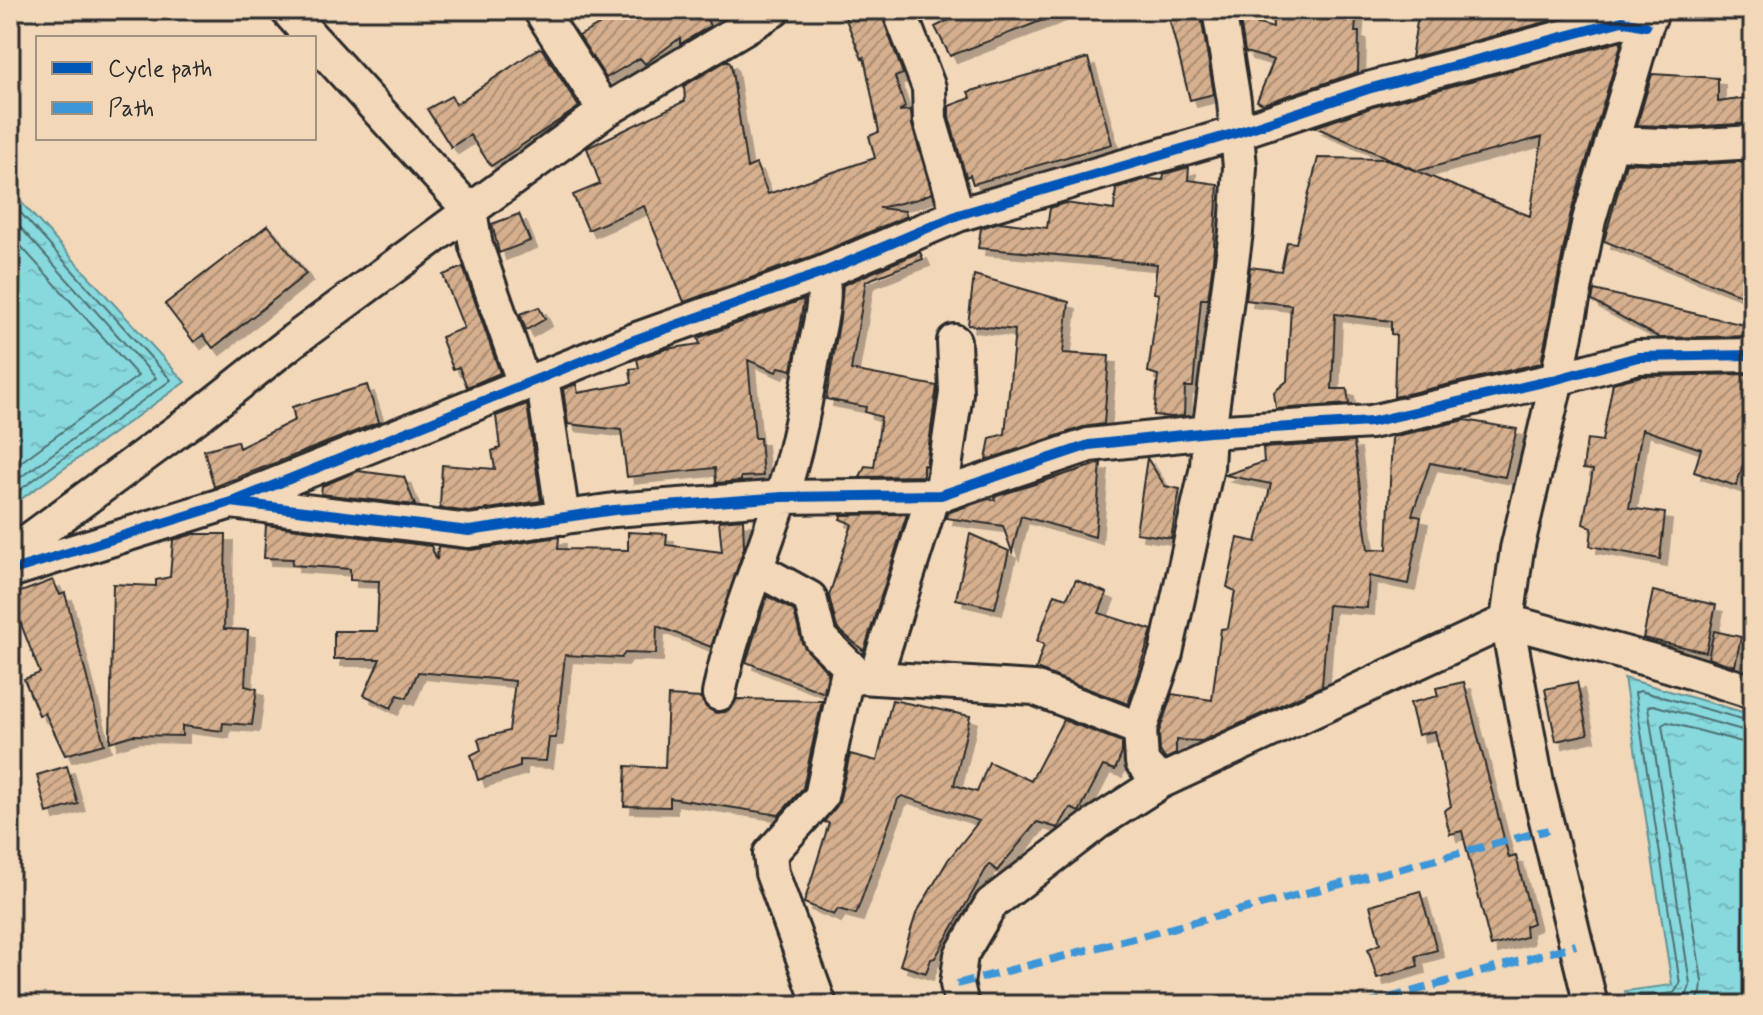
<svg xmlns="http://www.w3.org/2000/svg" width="1763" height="1015" viewBox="0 0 1763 1015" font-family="Mynerve,sans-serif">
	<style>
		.water { fill: url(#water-ripples); stroke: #629396; stroke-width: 2 }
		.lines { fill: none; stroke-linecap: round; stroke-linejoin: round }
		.shore { stroke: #507173; stroke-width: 2 }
		.building { fill: url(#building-hatch); stroke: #2b2b2b; stroke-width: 2; filter: url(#shadow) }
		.minor-casing { stroke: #2b2b2b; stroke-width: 38 }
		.minor { stroke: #f2d7b9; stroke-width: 32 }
		.quiet { stroke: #3c96d7; stroke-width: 8; stroke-dasharray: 16 8; stroke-linecap: butt }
		.cycleway-casing { stroke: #f2d7b9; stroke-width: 15 }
		.cycleway { stroke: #0057b8; stroke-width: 10 }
	</style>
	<defs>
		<pattern id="water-ripples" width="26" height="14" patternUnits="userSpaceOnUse" patternTransform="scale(2)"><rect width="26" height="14" fill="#87d9de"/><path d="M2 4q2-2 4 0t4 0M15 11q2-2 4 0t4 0" fill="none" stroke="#75babf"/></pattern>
		<pattern id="building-hatch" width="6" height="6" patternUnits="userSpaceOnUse" patternTransform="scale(2)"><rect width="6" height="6" fill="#d5af8e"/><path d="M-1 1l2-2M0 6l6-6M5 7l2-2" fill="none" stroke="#ad8f74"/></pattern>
		<filter id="shadow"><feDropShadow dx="7" dy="7" stdDeviation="0" flood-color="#0004"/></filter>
	</defs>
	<rect width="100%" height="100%" fill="#f2d7b9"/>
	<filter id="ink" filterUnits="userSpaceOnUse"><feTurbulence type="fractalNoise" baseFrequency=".0125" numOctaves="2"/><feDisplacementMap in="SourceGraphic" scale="16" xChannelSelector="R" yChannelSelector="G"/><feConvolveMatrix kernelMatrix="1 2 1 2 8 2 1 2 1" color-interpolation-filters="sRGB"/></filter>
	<g filter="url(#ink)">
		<path class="water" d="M10 190 185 382 10 507Z
			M1624 678 1753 715V1005H1629L1625 991 1672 985Z"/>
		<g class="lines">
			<path class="shore" d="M10 201 171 380 10 497
				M10 216 156 378 10 485
				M10 234 138 376 10 470
				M1636 1005 1639 997 1674 993 1680 984 1635 693 1640 691 1753 722
				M1663 1005C1678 1004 1688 1000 1690 984L1648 707 1653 705 1753 733
				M1694 1005 1701 993 1702 981 1662 725 1667 722 1753 745"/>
		</g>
		<path class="building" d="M625 10H719L707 19 710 26 680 44V38L645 64 640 58 606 78 579 36Z
			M842 10H880L903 74 895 77 905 107 899 111 911 110 912 125 932 193 918 199 879 208 905 211 907 216 815 255 684 302 644 206 588 230 573 195 600 184 587 148 685 101 684 86 728 60 731 65 747 168 756 164 768 194 875 158 869 136 879 132 864 57 862 59Z
			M947 10H1063L1064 12 950 56 935 27 951 19Z
			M1167 10H1200L1214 94 1190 100Z
			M1272 10H1357L1355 32H1359L1358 72 1263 104 1257 101 1274 60 1245 52 1240 19 1273 28Z
			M1419 10H1590L1411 58Z
			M1622 41 1570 216 1541 363 1394 397 1396 335 1391 334V321L1335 314 1332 389H1347L1349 404 1276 409 1274 392 1287 381 1291 305 1246 300 1250 267 1281 271 1287 242 1296 243 1318 158 1386 159 1530 216 1542 137 1418 171 1315 127 1373 107Z
			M539 48 542 49 579 107 491 166 470 135 451 147 427 109 451 96 456 104Z
			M1088 58 1112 144 973 184 970 175 966 177 949 117V106L971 98 968 92Z
			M1652 74 1718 78V102L1753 97V123L1689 127 1637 125Z
			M1753 161V300L1604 241 1626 163 1690 165Z
			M1189 167 1188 180 1218 184 1213 262 1208 299H1201L1193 387H1185L1184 416 1171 417 1154 415 1158 375 1148 372 1159 294 1154 293 1157 264 978 248 981 228 1000 222 1047 228 1050 208 1065 203 1114 210 1116 188 1147 179 1163 180 1164 174Z
			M519 214 530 241 499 253 492 224Z
			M268 225 306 274 213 348 203 335 194 342 165 304Z
			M920 252 923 259 866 281 851 370 937 386 926 466 923 465V476L860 477 865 466 874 467 881 417 865 412 866 407 826 399 840 318 843 285Z
			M463 267 500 373 467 387 459 367 453 369 441 337 464 328 443 275Z
			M974 275 1069 302 1063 353 1109 356 1104 424 1083 427 986 460 990 438 1005 434 1015 330 968 325Z
			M1594 290 1753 327V336L1660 338 1592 301Z
			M804 299 792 370 779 367 776 372 748 360 755 438H760L763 476 741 477V481L716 483 715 468 627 477 621 430 568 424 563 389 576 384 578 393 632 383 630 369 639 368 637 359 666 349 700 344 698 338Z
			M539 307 545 319 526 330 520 314Z
			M1753 374V436L1736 486 1694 472 1701 449 1642 429 1629 508 1665 513 1660 559 1590 546 1592 528 1583 524 1593 470 1583 469 1587 439 1602 441 1613 383 1641 376Z
			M367 385 379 422 214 487 204 450 237 441 239 448 295 420 292 407Z
			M527 404 541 501 469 512 440 508 442 465 495 469 492 451 500 448 496 416Z
			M1465 420 1517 429 1505 477 1430 463 1412 515 1421 517 1408 584 1369 576 1367 608 1328 605 1322 686 1202 741 1176 740V754L1165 759 1160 751 1159 732 1172 694 1212 700 1221 629 1228 628 1235 591 1227 587 1238 538 1256 542 1271 484 1225 475 1264 462 1263 448 1354 442 1368 550 1387 549 1392 437Z
			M1147 458 1165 486 1180 489 1171 538 1136 533Z
			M1101 463 1095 537 1021 516 1012 552 1003 526 946 518 947 513 988 499 995 500 994 497Z
			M358 471 404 477 415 505 321 494 322 486Z
			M907 514 864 651 837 628 829 596 852 524 840 519 842 515Z
			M743 519 744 548 711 647 657 626 656 654 625 653 621 658 565 655 556 738H549L546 761 520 760V767L478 780 471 755 481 750 478 739 509 731 515 681 418 672 407 698 398 695 391 708 364 695 380 659H334V631H377L379 581 350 580V569L292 565 293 559 264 558 266 525 431 546 437 560 438 546 471 550 559 537 558 549 628 550V532L667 534 666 545 722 552 719 521Z
			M194 534H226L224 629 248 630 245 686 257 689 252 725 223 723 222 731 182 726V736L133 735 110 742 113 584 156 586V580L170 577 173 540Z
			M970 534 1009 551 995 608 956 599Z
			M53 580 60 595 65 593 104 744 65 755 45 713 39 715 24 679 40 673 10 596Z
			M1076 580 1107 593 1099 613 1152 630 1128 704 1036 669 1044 644 1037 641 1055 594 1067 598Z
			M1653 591 1716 605 1706 652 1643 638Z
			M767 596 794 611 802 643 828 673 824 693 746 662Z
			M1714 631 1741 637 1735 666 1708 658Z
			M1464 682 1509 858 1516 856 1533 923 1525 926 1526 937 1491 946 1462 831 1450 834 1444 811 1451 806 1435 731 1418 735 1410 703 1438 696 1436 688Z
			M1577 682 1588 734 1556 741 1545 689Z
			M668 696 701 698 706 707 716 713 725 712 732 707 737 699 822 701 803 788 779 815 670 798V807L624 806 626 766 665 768Z
			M892 700 970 716 954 785 977 792 989 762 1031 781 1063 720 1122 742V753L1115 770 1103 766 1079 812 1070 808 1058 828 1037 822 997 871 989 864 935 958 931 959 926 973 900 965 916 914 948 860 979 821 902 796 898 799 856 914 838 909 834 915 804 903 829 823 824 822 839 802 850 754 877 761Z
			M67 766 78 804 47 813 37 775Z
			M1420 891 1437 950 1416 956 1418 966 1377 978 1368 949 1380 944 1370 905Z"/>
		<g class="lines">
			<g class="minor-casing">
				<path id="minor" d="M287 10 312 38
					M540 10 605 111
					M899 10 929 88 930 120 958 215
					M314 40 470 211 476 246 524 384
					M1612 143 1689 146 1753 142
					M542 377 563 518
					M941 495 956 393 954 341
					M236 500 637 339 822 273 958 215 1236 133 1368 89 1622 21 1646 26
					M10 554 202 413 294 340 605 111 774 10
					M757 569 810 598 820 638 860 677 1034 688 1140 729
					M10 571 231 502 469 531 614 510 782 497 941 495 1089 445 1209 432 1371 422 1557 379 1638 357 1753 355
					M875 678 933 495
					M719 694C732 626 761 561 782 495 797 450 805 404 813 358 818 330 828 300 822 273
					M1160 782 1142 762 1140 729 1166 653 1207 467 1209 432 1236 232 1240 167 1234 101 1219 10
					M820 1005 772 873 770 854 821 797 849 666
					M962 1005 957 984 961 955 991 904 1098 822 1160 782 1507 621 1668 665 1753 692
					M1591 1005 1537 783 1507 621 1517 549 1557 379 1589 220 1646 26 1653 10"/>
			</g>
			<use href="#minor" class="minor"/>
			<path class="quiet" d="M957 984 1548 830
				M1365 1005 1576 945"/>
			<g class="cycleway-casing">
				<path id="cycleway" d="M235 501 637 339 822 273 958 215 1236 133 1368 89 1622 21 1646 26
					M10 571 231 502 469 531 614 510 782 497 941 495 1089 445 1209 432 1371 422 1557 379 1638 357 1753 355"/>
			</g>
			<use href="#cycleway" class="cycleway"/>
		</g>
	</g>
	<rect width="1763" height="1015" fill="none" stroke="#f2d7b9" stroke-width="40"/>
	<rect x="20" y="20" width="1723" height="975" fill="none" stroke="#2b2b2b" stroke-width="3" filter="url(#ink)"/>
	<rect x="36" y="36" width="280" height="104" fill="#f2d7b9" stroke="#a29280" stroke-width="2"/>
	<rect x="52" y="62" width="40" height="12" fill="#0057b8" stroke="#a29280" stroke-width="2"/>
	<text x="108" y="76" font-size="24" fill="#2b2b2b">Cycle path</text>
	<rect x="52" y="102" width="40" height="12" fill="#3c96d7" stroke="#a29280" stroke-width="2"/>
	<text x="108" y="116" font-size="24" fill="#2b2b2b">Path</text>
</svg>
